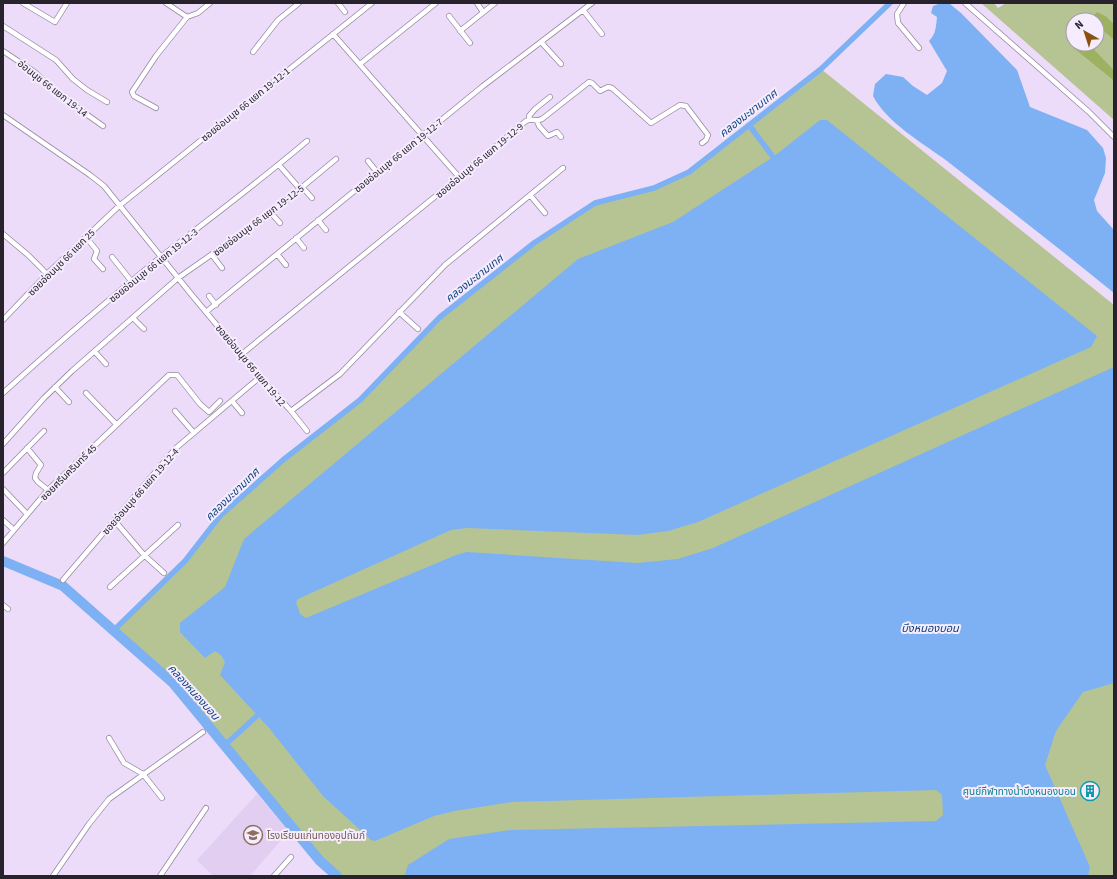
<svg xmlns="http://www.w3.org/2000/svg" width="1117" height="879" viewBox="0 0 1117 879" font-family="'Source Sans 3','Noto Sans Thai',sans-serif">
	<style>
		.built { fill: #e1cef1 }
		.green { fill: #b6c494 }
		.forest { fill: #9db261 }
		.water { fill: #7db1f3 }
		.lines { fill: none; stroke-linecap: round; stroke-linejoin: round }
		.canal { stroke: #7db1f3; stroke-width: 5.5 }
		.river { stroke: #7db1f3; stroke-width: 10 }
		.minor-casing { stroke: #9587a2; stroke-width: 6 }
		.minor { stroke: #fff; stroke-width: 4.5 }
		.labels { text-anchor: middle; stroke-width: 4; stroke-linejoin: round; paint-order: stroke }
		.street-label { font-size: 10px; fill: #28222d; stroke: #f5ecfe }
		.culture-label { font-size: 10px; fill: #0d838f; stroke: #f5ecfe; text-anchor: end }
		.education-label { font-size: 10px; fill: #785e54; stroke: #f5ecfe; text-anchor: start }
		.water-label { font-size: 11px; font-style: italic; fill: #0e417c; stroke: #f5ecfe }
	</style>
	<rect width="100%" height="100%" fill="#ecdcf9"/>
	<path class="built" d="M257 794 289 831 250 876H213L197 860Z"/>
	<path class="green" d="M981 3H994L998 8 1006 3H1114V24L1107 17 1093 16 1092 20H1073V37L1070 40 1072 47 1114 81V120Z
		M1097 26 1114 40V70L1089 44H1097Z
		M821 69 1114 305V876H337L320 861 173 683 114 630 185 561 220 516 283 460 360 400 440 317 534 243 596 203 654 188 689 172Z"/>
	<path class="forest" d="M1097 12 1107 17 1114 24V40L1097 26V20H1092L1093 16Z
		M1073 37V44H1089L1114 70V81L1072 47 1070 40Z"/>
	<path class="water" d="M941 3 950 4 961 13 1017 70 1030 107 1087 130 1103 148 1106 158 1105 173 1094 200 1097 211 1114 230V293C1059 248 1003 205 947 161 923 143 887 123 873 96L875 84 886 74 903 77 913 86 927 95 942 83 947 71 929 41C936 34 936 26 937 17L931 13 933 6Z
		M820 120H827L1097 336 1091 347 698 522 668 531 638 535 467 528 451 530 298 599 296 602 300 614 306 618 456 555 467 552 637 563 678 559 713 548 1114 367V683L1083 692 1056 731 1045 765 1090 867 1088 876H407L405 874 408 865 449 839 510 830 936 821 943 815 942 795 936 790 512 802 455 811 434 816 375 841 371 840 323 796 269 728 220 675 225 662 221 655 215 651 205 658 180 632V623L225 587 244 539 578 259 673 222 773 157Z"/>
	<g class="lines">
		<path class="canal" d="M749 125 773 157
			M114 630 185 561 220 516 283 460 360 400 440 317 534 243 595 203 654 188 689 172 821 69 890 3
			M225 745 258 715"/>
		<path class="river" d="M3 561 63 586 173 683 320 861 337 876"/>
		<g class="minor-casing">
			<path id="minor" d="M23 3 55 22 67 3
				M166 3 187 17 198 13 210 3
				M338 3 345 12
				M477 3 483 12
				M904 3 897 14 898 23 919 48
				M965 3 1089 112 1114 137
				M583 10 602 34
				M449 16 470 43
				M3 26 56 60 73 79 87 90 107 102
				M460 31 495 3
				M333 34 459 177
				M541 42 561 64
				M3 51 36 73 55 92 103 126
				M253 52 278 20 299 3
				M360 64 436 3
				M156 108 134 96 132 92 156 56 187 17
				M3 115 90 175 104 186 191 294 260 377 291 411 340 374 445 265 563 168
				M530 119 529 116 535 109 550 97
				M537 121 539 126 548 136 557 132 561 137
				M368 161 377 172
				M279 165 300 189
				M302 187 312 198
				M530 195 545 213
				M271 213 280 223
				M318 220 326 230
				M3 234 28 255 47 274
				M86 237 97 251 94 259 103 269
				M296 238 304 248
				M277 254 286 265
				M212 255 222 268
				M112 257 132 282
				M209 296 216 305
				M206 312 483 86 592 3
				M399 312 418 329
				M133 318 144 329
				M3 320 47 274 119 206 372 3
				M95 352 106 364
				M242 354 459 177 526 121C531 118 536 122 542 119L589 82 592 83 600 91 608 87 612 88 651 123 680 105 686 106 708 135 706 140 702 143
				M55 387 69 402
				M3 393C55 346 108 300 162 256 210 218 260 181 307 141
				M86 393 116 424
				M232 401 242 413
				M175 411 194 433
				M291 411 307 431
				M3 444 44 398 72 371 178 278 271 213 336 159
				M27 448 41 465 36 473 35 478 38 482 48 490
				M3 473 44 431
				M3 489 27 514
				M3 520 14 530
				M114 520 144 555 164 573
				M3 543 48 490 169 375H177L200 404 209 412 220 401
				M63 580 176 448 260 377
				M110 587 178 525
				M3 605 8 609
				M109 738 124 763 143 774 162 798
				M53 876 89 824 109 799 203 732
				M160 876 206 808
				M274 876 291 857"/>
		</g>
		<use href="#minor" class="minor"/>
	</g>
	<defs>
		<g id="building-ring" transform="scale(1)"><circle r="9.5" fill="#f5ecfe" stroke="#0f9aa8" stroke-width="1.5"/><path d="M-4-6H4V6H1V3H-1V6H-4ZM-2.5-4.3h1.7v1.8h-1.7ZM.8-4.3h1.7v1.8H.8ZM-2.5-1h1.7V.8h-1.7ZM.8-1h1.7V.8H.8Z" fill="#0f9aa8"/></g>
		<g id="school-ring" transform="scale(1)"><circle r="9.5" fill="#f5ecfe" stroke="#8d6e63" stroke-width="1.5"/><path d="M0-5L7-2L0 1L-7-2ZM-4 1L0 2.5L4 1V4Q0 6-4 4Z" fill="#8d6e63"/></g>
	</defs>
	<g fill-rule="evenodd">
		<use href="#building-ring" x="1090" y="791"/>
		<use href="#school-ring" x="253" y="835"/>
	</g>
	<g class="labels">
		<g class="street-label">
			<text transform="translate(53 88) rotate(38)" y="4">อ่อนนุช 66 แยก 19-14</text>
			<text transform="translate(245 104) rotate(-39)" y="4">ซอยอ่อนนุช 66 แยก 19-12-1</text>
			<text transform="translate(398 155) rotate(-39)" y="4">ซอยอ่อนนุช 66 แยก 19-12-7</text>
			<text transform="translate(479 160) rotate(-40)" y="4">ซอยอ่อนนุช 66 แยก 19-12-9</text>
			<text transform="translate(258 220) rotate(-37)" y="4">ซอยอ่อนนุช 66 แยก 19-12-5</text>
			<text transform="translate(61 262) rotate(-45)" y="4">ซอยอ่อนนุช 66 แยก 25</text>
			<text transform="translate(153 265) rotate(-39)" y="4">ซอยอ่อนนุช 66 แยก 19-12-3</text>
			<text transform="translate(251 365) rotate(50)" y="4">ซอยอ่อนนุช 66 แยก 19-12</text>
			<text transform="translate(68 472) rotate(-45)" y="4">ซอยศรีนครินทร์ 45</text>
			<text transform="translate(140 491) rotate(-49)" y="4">ซอยอ่อนนุช 66 แยก 19-12-4</text>
		</g>
		<g class="culture-label">
			<text x="1076" y="795">ศูนย์กีฬาทางน้ำบึงหนองบอน</text>
		</g>
		<g class="education-label">
			<text x="267" y="839">โรงเรียนแก่นทองอุปถัมภ์</text>
		</g>
		<g class="water-label">
			<text transform="translate(748 113) rotate(-38)" y="4">คลองมะขามเทศ</text>
			<text transform="translate(474 278) rotate(-38)" y="4">คลองมะขามเทศ</text>
			<text transform="translate(232 494) rotate(-44)" y="4">คลองมะขามเทศ</text>
			<text x="930" y="632">บึงหนองบอน</text>
			<text transform="translate(194 692) rotate(48)" y="4">คลองหนองบอน</text>
		</g>
	</g>
	<rect width="1117" height="879" fill="none" stroke="#28222d" stroke-width="8"/>
	<g transform="translate(1085 32) rotate(321)"><circle r="19" fill="#f5ecfe" stroke="#a39baa"/>
	<path d="M0-3L7 15L0 10L-7 15Z" fill="#8b4f0e"/>
	<text y="-6" font-size="11" font-weight="bold" text-anchor="middle" fill="#28222d">N</text>
	</g>
</svg>
